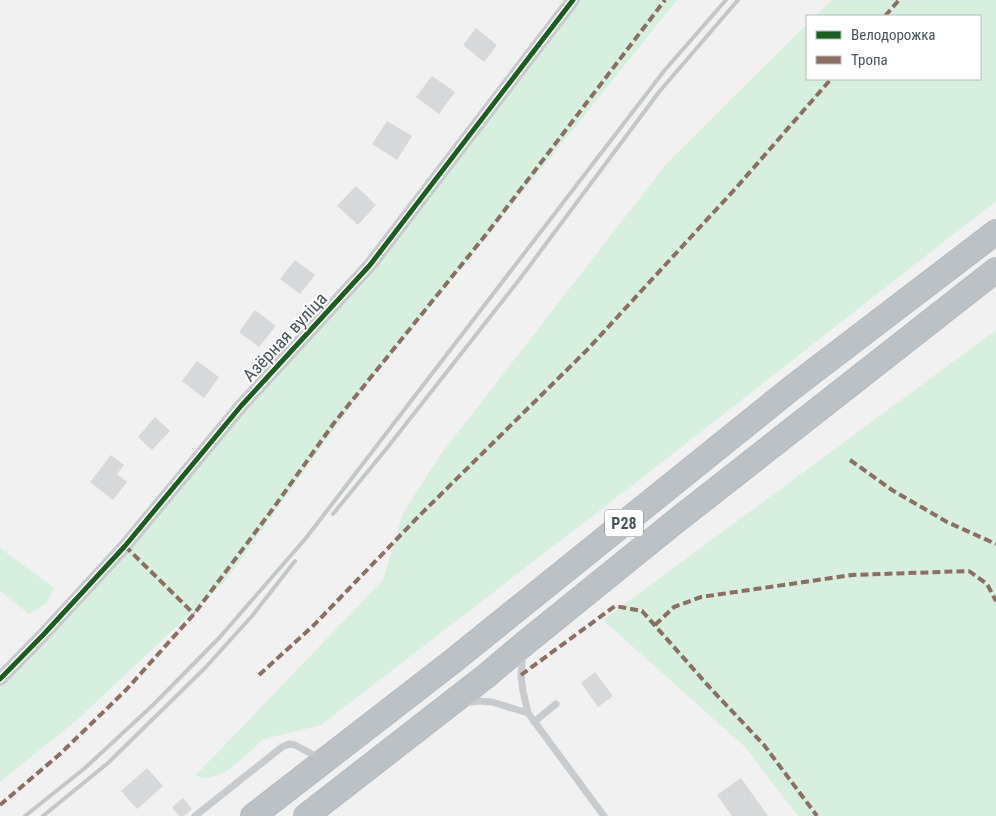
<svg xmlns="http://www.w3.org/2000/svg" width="996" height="816" viewBox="0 0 996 816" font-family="'Roboto Condensed',sans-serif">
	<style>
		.green { fill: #d6efde }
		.building { fill: #d7d8d9 }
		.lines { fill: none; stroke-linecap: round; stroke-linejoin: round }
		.highway-casing { stroke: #b6bbc0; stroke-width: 26 }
		.lane { stroke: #c8cbcd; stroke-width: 7 }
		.street { stroke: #c8cbcd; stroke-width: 14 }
		.highway { stroke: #bbc1c4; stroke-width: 24 }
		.rail { stroke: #c4c6c7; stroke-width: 4 }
		.quiet { stroke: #8d6e63; stroke-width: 4; stroke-dasharray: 8 4; stroke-linecap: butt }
		.cycleway-casing { stroke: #fff; stroke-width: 8 }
		.cycleway { stroke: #1b5e20; stroke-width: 5 }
		.labels { text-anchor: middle; stroke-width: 4; stroke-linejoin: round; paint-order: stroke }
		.shield { fill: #fff; stroke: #7f878d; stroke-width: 1 }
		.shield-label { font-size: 16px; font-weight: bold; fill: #48545c }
		.street-label { font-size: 18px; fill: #48545c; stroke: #fff }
	</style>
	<rect width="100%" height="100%" fill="#f1f1f1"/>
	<path class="green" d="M578 0H677L355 400 226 580 78 719 0 782V679L370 265Z
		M832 0H996V201L652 470 321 725 264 739 230 769 221 774 208 778 195 776 383 580 403 513 441 454 667 163 807 24V79H980V16H815Z
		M996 330V816H798L745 747 603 620Z
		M0 548 54 588 46 604 29 614 0 591Z"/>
	<path class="building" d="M476 28 497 45 484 62 463 45Z
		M432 76 455 92 439 114 416 97Z
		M387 121 412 136 397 160 372 144Z
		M356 186 376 205 358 225 337 206Z
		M295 260 315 275 300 294 280 279Z
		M255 310 276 326 259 347 239 332Z
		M197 361 219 377 204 398 182 381Z
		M155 417 170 431 152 450 138 437Z
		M111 455 124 465 117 474 127 482 113 500 90 482Z
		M595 672 613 696 598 707 581 683Z
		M147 768 163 786 137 809 121 791Z
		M741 778 768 816H732L717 795Z
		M183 798 192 809 184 816H179L172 807Z"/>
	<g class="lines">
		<g class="highway-casing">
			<path id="highway" d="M253 816 453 661 793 387 996 232
				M306 816 486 676 524 644 671 525 996 270"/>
		</g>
		<path class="lane" d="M523 652 521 675 523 691 528 713 604 816
			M465 703 479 701 492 702 528 713
			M534 722 556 704
			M195 816 282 747 289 744 295 745 321 759"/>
		<path class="street" d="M0 679 44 634 125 546 241 406 370 265 573 0"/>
		<use href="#highway" class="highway"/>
		<path class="rail" d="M333 514 387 448 519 280 659 92 738 0
			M25 816 85 768 153 705 219 638 306 538 664 71 726 0
			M43 816 108 763 205 668 252 616 295 561"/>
		<path class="quiet" d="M885 16 899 0
			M850 460 892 490 947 522 996 544
			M125 546 194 614
			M655 625 674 607 701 597 852 575 969 571 987 584 996 601
			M259 675 313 626 419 516 587 350 736 188 831 79
			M521 675 615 606 642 611 712 690 764 745 817 816
			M0 805 60 754 126 690 194 614 272 510 334 423 488 232 665 0"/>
		<g class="cycleway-casing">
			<path id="cycleway" d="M0 679 44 634 125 546 241 406 370 265 573 0"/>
		</g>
		<use href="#cycleway" class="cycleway"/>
	</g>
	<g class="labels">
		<rect class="shield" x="605" y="509.5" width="38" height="27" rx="4"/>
		<g class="shield-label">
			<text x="624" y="529">Р28</text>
		</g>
		<g class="street-label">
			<text transform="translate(285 337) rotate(-47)" y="6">Азёрная вуліца</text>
		</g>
	</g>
	<rect x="806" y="15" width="175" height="65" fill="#ffffff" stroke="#b6bbbe"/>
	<rect x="816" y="31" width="25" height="8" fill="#1b5e20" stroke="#b6bbbe"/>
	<text x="851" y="40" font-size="15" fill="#48545c">Велодорожка</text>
	<rect x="816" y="56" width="25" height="8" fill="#8d6e63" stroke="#b6bbbe"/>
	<text x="851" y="65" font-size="15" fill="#48545c">Тропа</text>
</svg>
